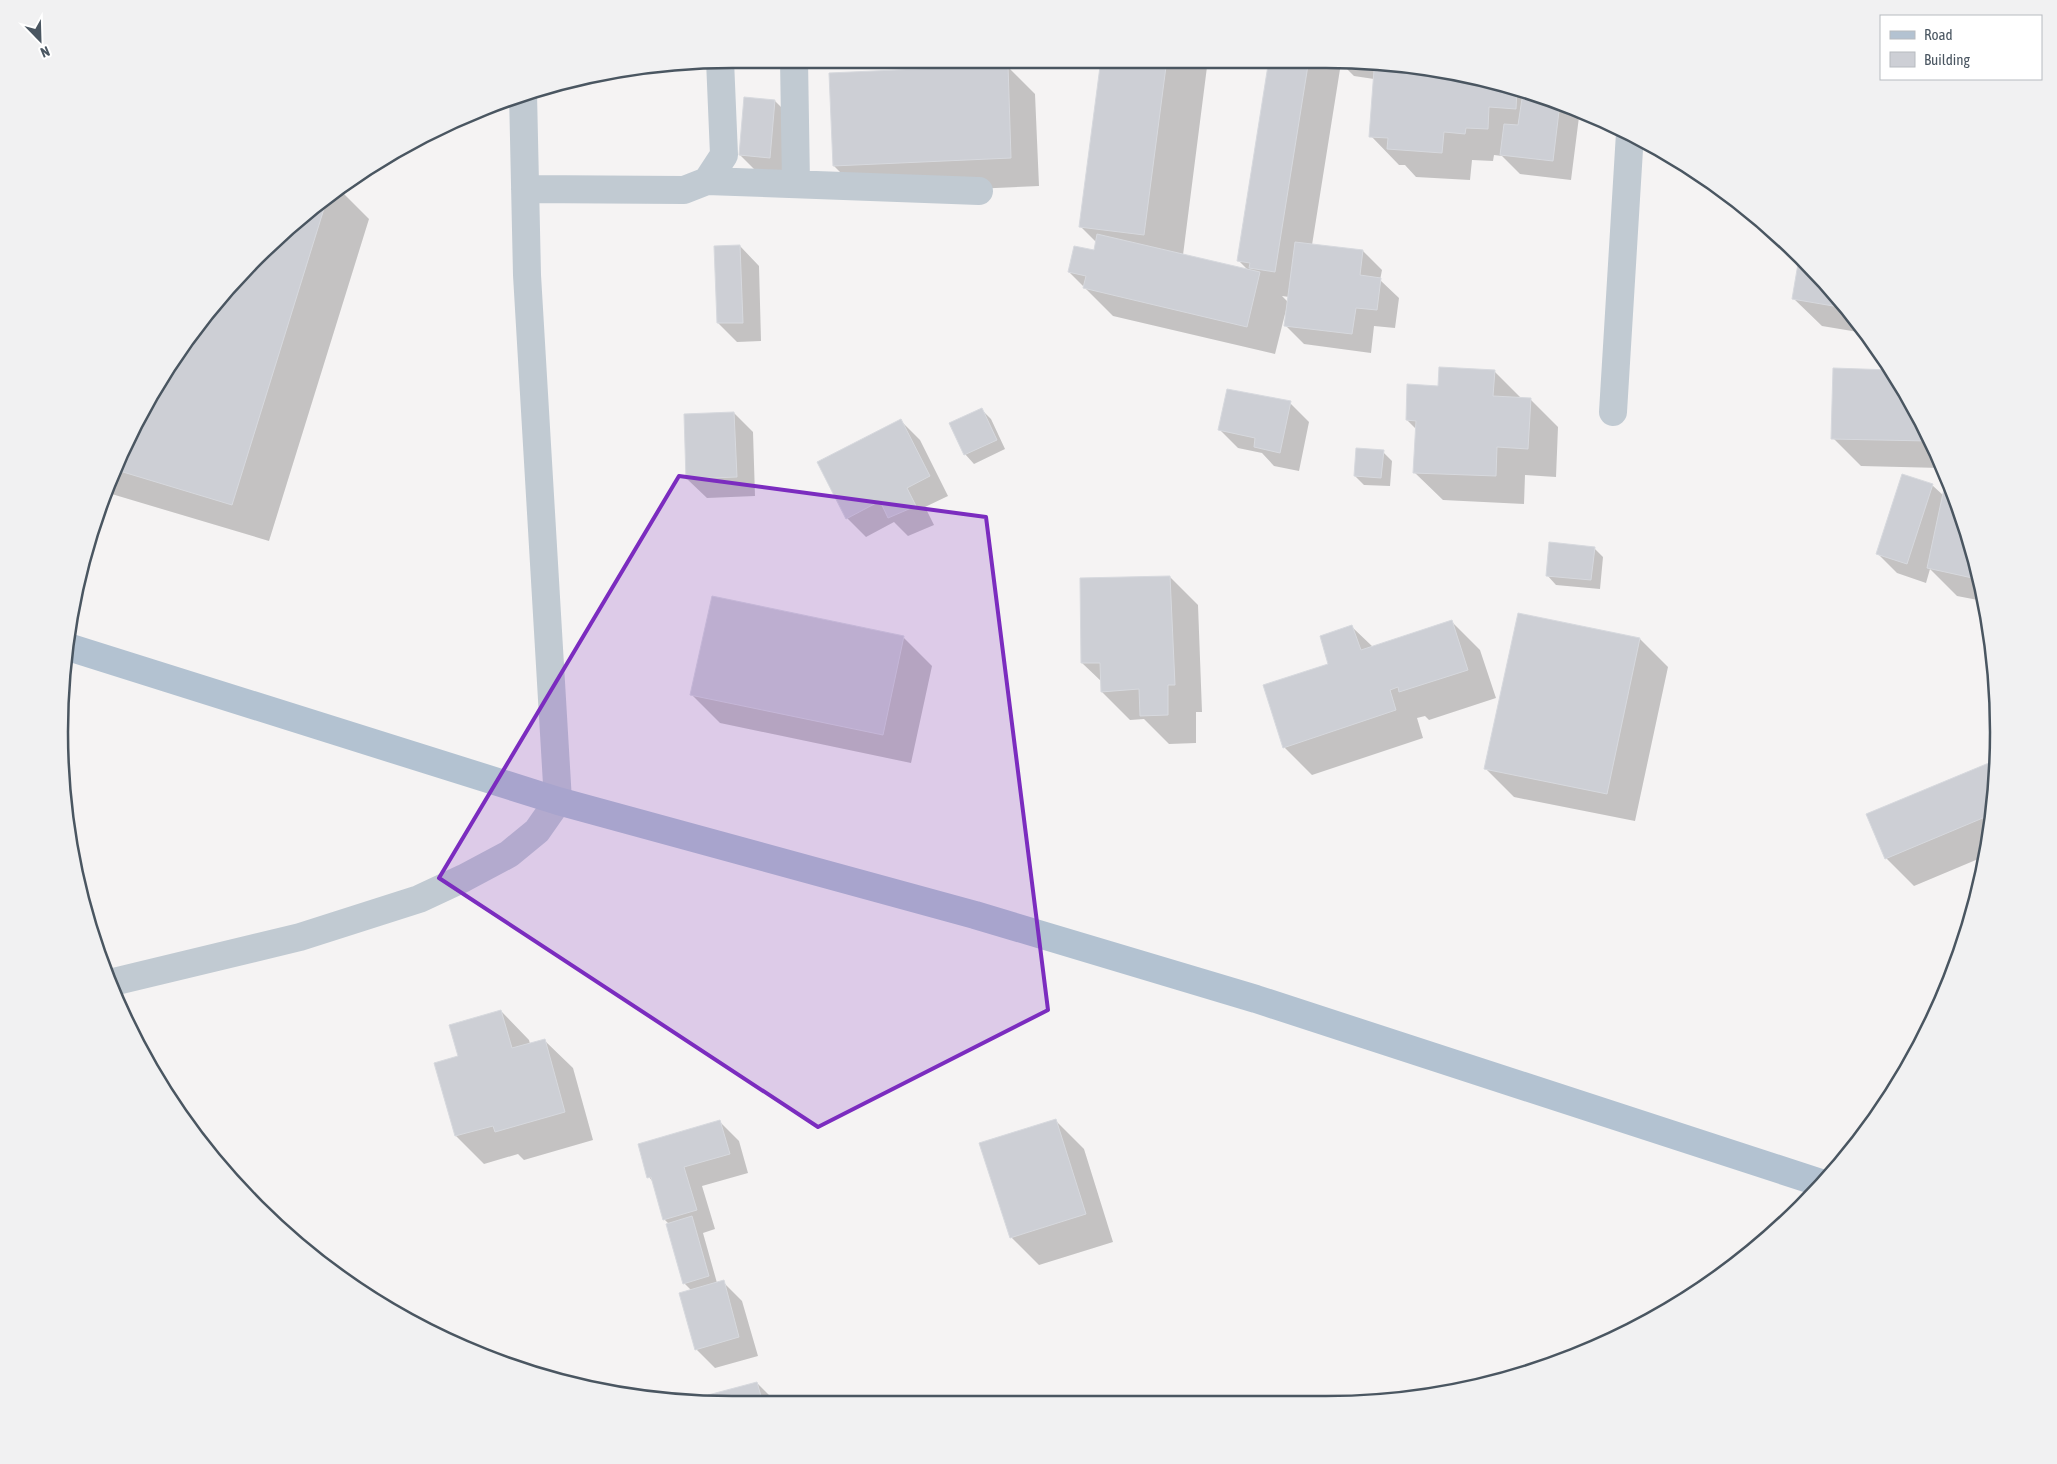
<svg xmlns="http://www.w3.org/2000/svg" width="2057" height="1464" viewBox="0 0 2057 1464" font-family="'Asap Condensed',sans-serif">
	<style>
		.shadow { fill: #0003; fill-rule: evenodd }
		.building { fill: #cdcfd5; stroke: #d7d9de }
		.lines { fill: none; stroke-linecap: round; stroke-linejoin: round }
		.minor { stroke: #c1cad2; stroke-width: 28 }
		.major { stroke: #b3c2d1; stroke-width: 28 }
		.marked { fill: #7b2cbf; fill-opacity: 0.2; stroke: #7b2cbf; stroke-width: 4; stroke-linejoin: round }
		.rim { fill: none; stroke: #4a5661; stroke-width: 2.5 }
	</style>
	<rect width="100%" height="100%" fill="#f5f3f3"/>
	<path class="shadow" d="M1102 59H1208L1183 255 1249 271 1238 260 1270 59H1325L1427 69V73L1397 68V73L1430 75V69L1457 72 1580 109 1571 180 1520 174 1502 156 1494 155 1493 161 1472 160 1470 180 1416 177 1405 165H1399L1371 136 1374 79 1354 76 1341 63 1312 245 1363 251 1382 270 1380 280 1399 298 1395 328 1374 326 1371 353 1304 344 1285 325 1286 310 1275 354 1113 316 1069 272 1095 251 1097 243 1081 227ZM1282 296 1289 297 1288 302Z
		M1007 66 1035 94 1039 186 862 194 834 166Z
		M775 101 794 120 789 177 759 174 740 155Z
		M339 189 369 219 269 541 105 492 110 474 172 358 226 288Z
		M740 246 759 266 761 341 737 342 718 323Z
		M1800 259 1831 288 1864 333 1822 326 1793 298Z
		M1494 371 1522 399H1530L1558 427 1556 477 1525 475 1524 504 1443 500 1414 472 1417 430 1407 420 1439 387Z
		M1908 395 1941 468 1861 466 1833 438Z
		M1290 403 1309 422 1299 471 1274 466 1262 453 1238 448 1219 429Z
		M981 409 991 419 1005 449 974 464 965 454Z
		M734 413 753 432 755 496 707 498 687 479Z
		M901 421 920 440 948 496 925 507 934 525 908 536 894 522 866 537 847 518Z
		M1383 452 1392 461 1390 486 1364 485 1355 476Z
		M1947 481 1962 515 1983 601 1957 596 1930 569 1926 583 1897 573 1878 554 1932 485 1944 496Z
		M1594 548 1603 557 1600 589 1556 585 1547 575Z
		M1170 577 1198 605 1202 712H1196V743L1169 744 1144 719 1130 720 1102 692V682L1082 663Z
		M713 598 904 638 932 666 911 763 720 723 692 695Z
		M1452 622 1480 650 1496 698 1429 720 1425 716 1417 718 1423 738 1312 775 1284 747 1352 627 1373 647Z
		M1640 639 1668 667 1635 821 1514 797 1486 769Z
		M1996 761 1997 776 1983 857 1914 886 1886 858 1867 814Z
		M501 1011 529 1040 530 1044 544 1040 573 1068 593 1140 524 1160 518 1154 484 1164 456 1136 460 1057Z
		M1056 1121 1084 1149 1113 1242 1039 1265 1011 1237Z
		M720 1122 739 1141 748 1173 702 1186 715 1229 703 1233 717 1283 723 1282 742 1301 758 1356 715 1368 696 1349 692 1291 684 1283 669 1224 664 1219 653 1182 649 1177Z
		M757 1383 777 1403 712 1404Z"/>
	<path class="building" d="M1101 59H1167L1144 235 1079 227Z
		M1269 59H1309L1275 272 1249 268 1250 263 1237 261Z
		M1008 65 1011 158 833 166 829 73Z
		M1429 69 1457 72 1517 90 1516 109 1489 107 1488 129 1466 128 1465 134 1444 132 1442 153 1387 149 1388 138 1369 137 1374 70 1429 74Z
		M1523 92 1560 103 1553 161 1500 155 1504 124 1518 125Z
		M744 97 775 100 770 158 739 155Z
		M327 199 232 505 113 469 172 358 226 288Z
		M1097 234 1260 272 1247 327 1083 288 1086 276 1068 272 1074 246 1094 250Z
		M1295 242 1363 250 1360 275 1381 278 1377 310 1356 308 1352 334 1284 326Z
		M740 245 743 323H717L714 246Z
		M1799 258 1831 288 1845 308 1792 299Z
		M1439 367 1495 370 1493 396 1531 398 1528 449 1497 447 1496 476 1413 473 1416 421 1406 420 1407 384 1438 386Z
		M1833 368 1890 370 1908 395 1928 441 1831 439Z
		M1227 389 1291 401 1280 453 1254 447 1255 438 1218 430Z
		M982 408 997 440 964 455 949 423Z
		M734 412 737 477 686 479 684 414Z
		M901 419 930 476 907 488 916 506 888 518 880 501 846 519 817 462Z
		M1356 448 1384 450 1381 478 1354 476Z
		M1902 474 1933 484 1907 564 1876 554Z
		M1946 479 1962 515 1977 579 1927 568Z
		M1549 542 1595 547 1591 580 1546 576Z
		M1170 576 1175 685H1168V715L1140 716 1139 689 1101 692 1100 663H1081L1080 578Z
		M712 596 904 636 883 735 690 695Z
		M1518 613 1640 638 1607 794 1484 769Z
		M1452 620 1468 670 1399 692 1398 687 1390 690 1396 710 1283 748 1263 685 1328 664 1320 636 1352 625 1361 650Z
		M1996 760 1997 776 1990 815 1885 859 1866 814Z
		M501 1010 512 1048 545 1039 565 1112 495 1132 493 1126 455 1136 434 1063 458 1056 449 1025Z
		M1056 1119 1086 1214 1010 1238 979 1143Z
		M720 1120 730 1154 684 1167 697 1210 663 1220 651 1177 647 1178 638 1144Z
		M692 1216 709 1276 683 1284 666 1224Z
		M724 1280 739 1337 695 1350 679 1293Z
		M757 1382 763 1403 711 1404 708 1395Z"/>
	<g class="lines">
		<path class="minor" d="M794 59 796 184
			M707 181 979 191
			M525 189 684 190 707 181 724 155 720 60
			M1613 412 1630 133
			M109 983 300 937 419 899 464 878 509 854 537 831 558 801 527 275 523 93"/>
		<path class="major" d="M65 646 558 801 975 915 1256 999 1821 1183"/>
	</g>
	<path class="marked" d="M679 476 986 517 1048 1010 818 1127 439 878Z"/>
	<path d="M0 0H2057V1464H0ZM732 68H1326A664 664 0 0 1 1990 732V732A664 664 0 0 1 1326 1396H732A664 664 0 0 1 68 732V732A664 664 0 0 1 732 68Z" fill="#f1f1f2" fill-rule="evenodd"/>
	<path class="rim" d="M732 68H1326A664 664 0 0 1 1990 732V732A664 664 0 0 1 1326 1396H732A664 664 0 0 1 68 732V732A664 664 0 0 1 732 68Z"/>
	<rect x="1880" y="15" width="162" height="65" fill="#ffffff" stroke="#b7bbc0"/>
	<rect x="1890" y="31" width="25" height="8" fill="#b3c2d1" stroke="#b7bbc0"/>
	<text x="1924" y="40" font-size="15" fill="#4a5661">Road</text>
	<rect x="1890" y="52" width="25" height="15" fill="#cdcfd5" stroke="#b7bbc0"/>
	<text x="1924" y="65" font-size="15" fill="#4a5661">Building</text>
	<g transform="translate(40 40) rotate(157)" stroke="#ffffff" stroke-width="4" paint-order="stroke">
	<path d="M0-4L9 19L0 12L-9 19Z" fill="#4a5661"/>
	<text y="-8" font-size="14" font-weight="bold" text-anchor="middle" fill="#4a5661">N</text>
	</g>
</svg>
